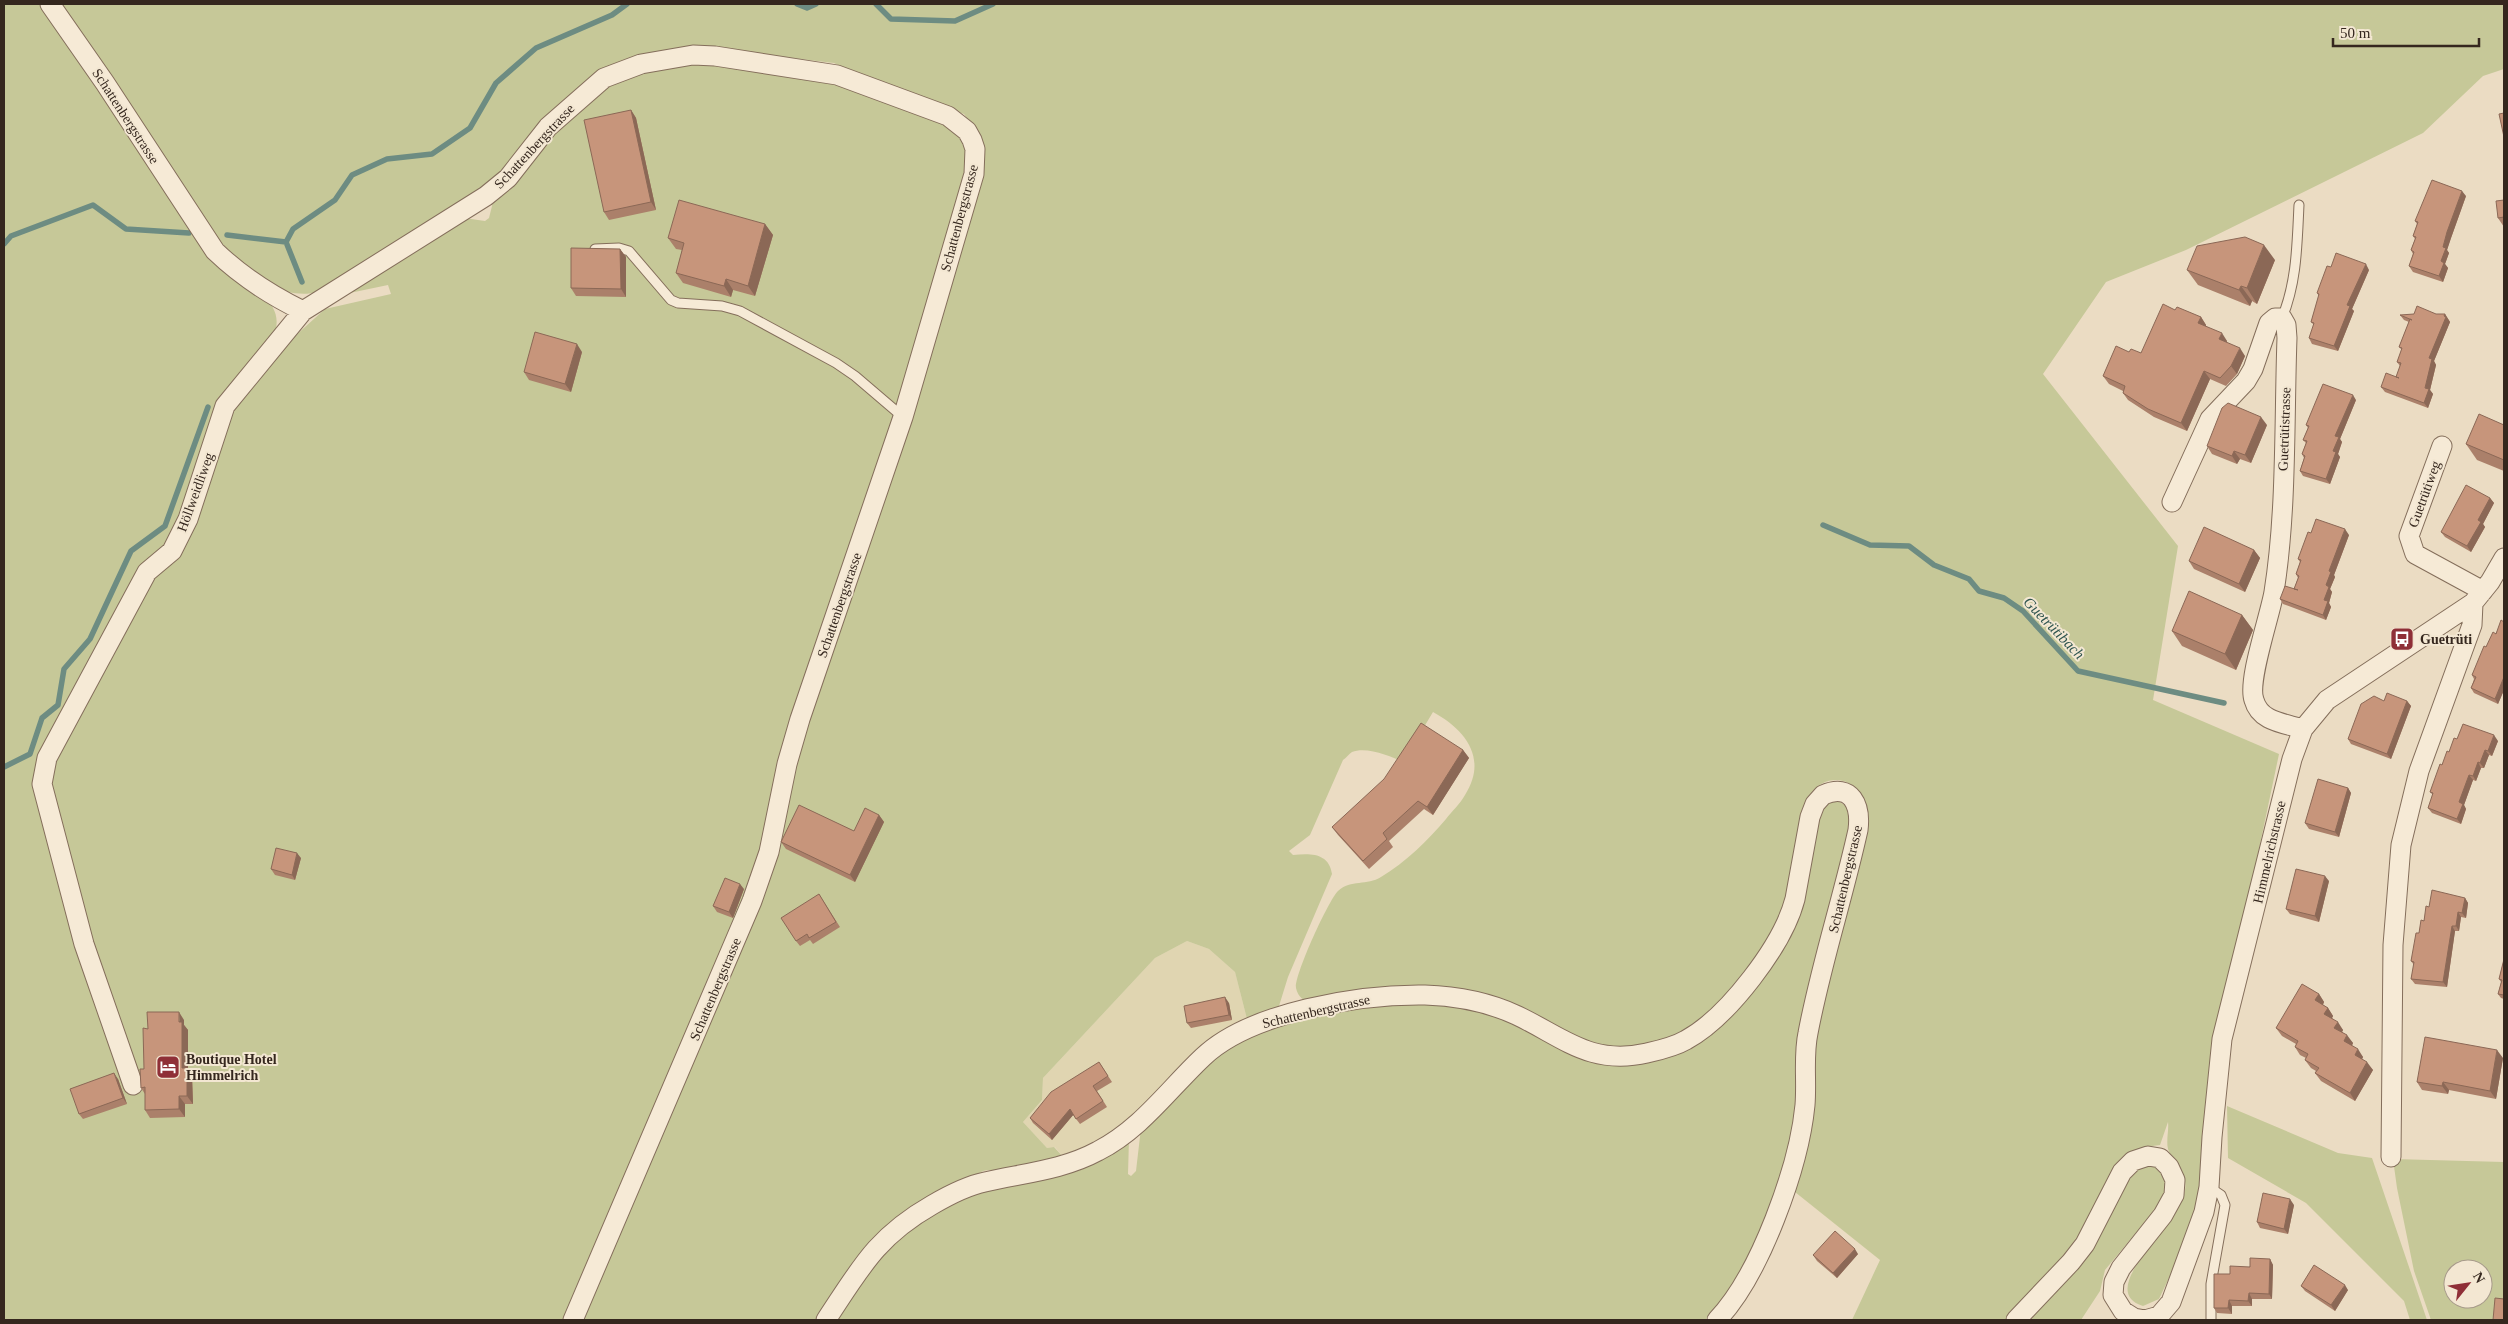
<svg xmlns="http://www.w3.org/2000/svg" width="2508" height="1324" viewBox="0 0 2508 1324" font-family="Georgia,serif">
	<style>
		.farmland { fill: #e0d5b1 }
		.green { fill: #c6c898; fill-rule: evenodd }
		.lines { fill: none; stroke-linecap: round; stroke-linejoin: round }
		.stream { stroke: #6d8c82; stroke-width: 5.5 }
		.service-casing { stroke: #846e5b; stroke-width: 11 }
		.minor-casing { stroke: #846e5b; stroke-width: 21 }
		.service { stroke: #f6ead6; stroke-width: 9 }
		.minor { stroke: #f6ead6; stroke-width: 19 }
		.wall { fill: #ab806a }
		.shaded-wall { fill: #8b6856 }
		.building { fill: #c7957b; stroke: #8b6856 }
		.labels { text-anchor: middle; stroke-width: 4; stroke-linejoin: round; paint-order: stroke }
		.street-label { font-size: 14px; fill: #35271e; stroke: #f3e7d2 }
		.poi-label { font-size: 14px; font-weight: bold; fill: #35271e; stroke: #f3e7d2; text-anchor: start }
		.water-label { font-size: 15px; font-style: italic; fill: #2e544f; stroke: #f3e7d2 }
	</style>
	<rect width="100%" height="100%" fill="#ebdcc3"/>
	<path class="farmland" d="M1187 941 1209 949 1235 972 1247 1019 1230 1027 1203 1049 1123 1128 1064 1158 1055 1147 1047 1148 1023 1122 1042 1100 1043 1078 1155 958Z"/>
	<path class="green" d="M4 4H2504V69L2483 76 2423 133 2186 250 2106 282 2043 374 2178 546 2153 700 2279 754 2206 1101 2202 1185 2184 1246 2159 1299 2143 1306C2100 1293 2159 1239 2170 1221 2176 1213 2183 1200 2185 1190 2188 1170 2172 1163 2168 1149 2166 1141 2169 1130 2168 1122L2160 1145C2144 1147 2130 1151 2119 1164 2106 1180 2102 1201 2091 1219 2068 1258 2041 1288 2009 1320H1852L1880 1260 1790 1188 1804 1144 1810 1114 1814 1030 1866 829C1866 822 1868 813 1866 806 1859 779 1828 770 1811 794 1798 813 1797 857 1793 880 1790 896 1787 911 1780 925 1765 957 1724 1009 1695 1029 1661 1052 1607 1058 1569 1039 1556 1033 1544 1022 1530 1016 1504 1004 1474 994 1445 991 1400 986 1355 995 1311 1004 1304 1001 1298 997 1296 988 1294 976 1328 901 1338 891 1351 879 1367 886 1381 877 1405 863 1428 840 1446 819 1452 811 1460 804 1465 795 1488 759 1466 730 1433 712L1403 762C1391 756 1366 746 1352 752 1349 754 1346 758 1343 760L1310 835 1289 851 1293 855C1311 853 1329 853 1332 874L1288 977 1279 1006 1273 1011 1247 1019 1235 972 1209 949 1187 941 1155 958 1043 1078 1042 1100 1023 1122 1047 1148 1054 1147 1064 1158C1047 1164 1028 1171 1010 1172 1001 1173 993 1168 983 1171L934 1198 893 1224 881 1234 860 1259 820 1320H4ZM706 48 834 63 879 85 964 114 971 124 981 156 968 151 962 136 940 118 849 84 817 76 705 61 670 62 623 78 597 92 575 108 536 149 511 181 494 198 489 218 485 221 464 218 412 247 340 295 388 285 391 294 325 309 284 346 271 342C281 323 278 307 260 294L268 286C291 294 309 298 332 287L489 189 512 166 553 114 592 82 640 59 661 54Z
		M1836 800 1848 807 1852 816 1797 1131 1755 1249 1725 1299 1705 1320H832L885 1246 953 1200 1129 1139 1128 1174 1131 1176 1136 1171 1141 1128 1211 1057 1282 1022 1378 1002 1448 1003 1647 1060 1758 976 1822 808 1828 802Z
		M2227 1106 2338 1153 2372 1158 2427 1320H2410L2404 1301 2306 1203 2228 1158Z
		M2393 1159 2504 1162V1320H2431L2414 1271 2397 1188ZM2453 1269H2483V1299H2453Z
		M2152 1165 2161 1169 2167 1176 2165 1198 2105 1270 2100 1291 2081 1320H2022L2132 1170Z"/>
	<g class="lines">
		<path class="stream" d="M797 4 807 8 816 4
			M876 4 891 19 955 21 993 4
			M227 235 286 242
			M286 242 293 229 335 200 352 175 387 159 432 154 470 128 496 83 536 48 612 15 627 4
			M286 242 302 282
			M4 244 11 236 93 205 126 229 189 233
			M1823 525 1870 545 1909 546 1934 565 1969 579 1979 591 2004 598 2023 611 2078 671 2224 703
			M4 767 30 754 42 718 58 705 64 669 90 639 131 551 165 526 208 407"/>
		<g class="service-casing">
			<path id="service" d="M595 249 619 248 629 251 671 300 678 303 722 306 740 311 836 363 855 376 903 417
				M2282 318C2297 282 2297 244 2299 205
				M2209 1187 2221 1195 2225 1205 2211 1284V1320"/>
		</g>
		<g class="minor-casing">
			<path id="minor" d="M50 4 105 83 215 251C242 277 270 295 303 311
				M2442 446 2409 536 2415 554 2483 591
				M2172 502 2210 419 2246 381 2253 369 2269 323 2275 318H2282L2286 325 2287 338C2284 421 2287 510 2274 592 2270 616 2247 681 2254 700 2260 722 2284 723 2303 729
				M133 1085 84 944 42 784 47 758 147 572 172 551 188 519 225 406 303 311 486 196 508 178 548 127 604 78 641 64 693 55 715 56 837 75 948 116 967 131 972 140 975 149 974 174 903 417 800 719 787 764 769 852 752 901 573 1320
				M2391 1157 2393 945 2401 845 2419 771 2472 625 2473 603
				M826 1320C860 1269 876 1237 932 1205 949 1195 966 1186 985 1182 1024 1173 1063 1170 1098 1151 1141 1129 1168 1090 1203 1057 1250 1012 1360 994 1425 995 1455 996 1488 1002 1516 1015 1563 1037 1590 1066 1647 1053 1660 1050 1674 1047 1686 1040 1728 1017 1783 945 1795 899L1810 817 1815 804 1823 795C1852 782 1861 806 1858 830 1843 898 1821 964 1808 1033 1803 1056 1807 1081 1805 1105 1799 1167 1760 1275 1717 1320
				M2016 1320 2071 1262 2085 1244 2122 1172 2133 1161 2148 1156 2160 1158 2169 1167 2175 1180 2174 1195 2163 1215 2121 1268 2114 1282 2113 1295 2123 1311 2134 1318 2145 1320 2159 1316 2171 1302 2204 1212 2209 1187 2212 1137 2222 1039 2292 759 2303 729 2327 700 2473 603 2490 582 2504 558"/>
		</g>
		<use href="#service" class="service"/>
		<use href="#minor" class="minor"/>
	</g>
	<path class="wall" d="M631 110 636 118 656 210 609 220 604 212Z
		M2466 196 2451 238 2447 250 2449 253 2445 264 2448 268 2443 282 2413 272 2409 266 2413 254 2411 250 2415 239 2413 236 2417 224 2415 221Z
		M2504 200V227L2498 218Z
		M765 224 773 235 755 296 733 290 731 297 683 283 676 273 682 250 676 249 668 238Z
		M620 249 626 257V297L576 296 571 288Z
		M2275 260 2257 304 2252 301 2250 306 2198 285 2187 270Z
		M2369 270 2352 309 2354 311 2338 351 2312 344 2309 338 2314 325 2311 322 2319 296 2317 293Z
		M2175 310 2201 317 2206 325V326L2227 341V343L2245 356 2237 374 2226 386 2210 379 2187 431 2154 417 2128 400 2123 393V391L2109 384 2103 376 2129 352 2141 353Z
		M2445 314 2450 322 2434 361 2436 365 2430 390 2433 394 2428 408 2385 392 2381 387 2396 377 2400 366 2397 362 2402 350 2399 347 2409 322 2404 320 2400 315Z
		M582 352 571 392 529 380 524 372Z
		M2356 400 2340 439 2342 442 2338 454 2340 457 2330 484 2303 476 2300 471 2304 458 2302 454 2306 443 2303 440 2308 428 2306 425Z
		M2267 425 2251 463 2240 459 2237 464 2212 454 2207 446Z
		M2504 425V471L2477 460 2466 444Z
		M2490 498 2494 503 2483 524 2485 527 2471 552 2445 537 2441 532Z
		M2311 533 2349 535 2334 575 2335 577 2330 589 2332 592 2329 603 2331 607 2326 620 2283 604 2280 599 2294 589 2298 578 2296 574 2300 562 2298 559Z
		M2254 550 2260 558 2245 592 2194 569 2189 561Z
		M2242 615 2253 630 2236 670 2182 646 2172 631Z
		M2504 621V690L2498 704 2474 693 2471 688 2474 679 2472 675 2486 647Z
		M2384 701H2407L2411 706 2391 759 2351 744 2348 739Z
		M2457 739 2498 741 2492 756 2489 755 2484 768H2481L2476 781 2473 780 2464 805 2466 809 2461 824 2432 813 2428 808 2433 795 2430 792 2442 765Z
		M1463 750 1469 758 1433 815 1424 809 1389 841 1393 847 1369 869 1338 835 1332 827Z
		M2348 788 2351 793 2339 837 2309 829 2305 823Z
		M879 815 884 822 855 882 786 849 781 842 854 831Z
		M301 858 295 880 275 875 271 869Z
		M2329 881 2319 922 2290 914 2286 909Z
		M744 889 733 918 717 912 713 906Z
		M819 894 840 927 813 944 810 940 800 946 796 941Z
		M2465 898 2468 903 2466 918 2461 917 2459 931H2455L2447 987 2415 984 2411 979 2414 965 2411 961 2419 933 2429 907Z
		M2504 959V999L2501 998 2498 994 2501 982 2499 979Z
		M2319 994 2324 1002 2323 1005 2328 1008 2333 1016 2332 1018 2343 1030 2342 1032 2353 1043 2352 1046 2363 1057 2362 1059 2373 1070 2355 1101 2321 1081 2315 1073 2316 1071 2311 1068 2305 1060 2306 1058 2300 1055 2295 1047 2296 1044 2282 1036 2276 1028Z
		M1229 1003 1232 1020 1191 1028 1187 1023Z
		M184 1020V1025L188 1030V1069L192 1076 193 1104H185V1117L150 1118 145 1110V1094L141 1088 144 1069 148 1029Z
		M2503 1058 2496 1099 2449 1090 2448 1094 2422 1090 2417 1082Z
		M1099 1062 1112 1082 1097 1091 1107 1107 1080 1124 1073 1115 1052 1140 1033 1123 1030 1118Z
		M118 1079 127 1104 83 1119 79 1114Z
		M2294 1205 2288 1234 2260 1228 2257 1222Z
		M1858 1254 1837 1278 1817 1261 1813 1255Z
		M2270 1259 2273 1265 2272 1299H2252V1306H2232V1314L2217 1313 2214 1308 2230 1274Z
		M2301 1286 2348 1290 2335 1311 2305 1291Z"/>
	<path class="shaded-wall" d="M631 110 636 118 656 210 651 202Z
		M2462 191 2466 196 2451 238 2447 250 2449 253 2445 264 2448 268 2443 282 2439 276 2443 247 2447 232Z
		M765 224 773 235 755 296 748 286Z
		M2264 245 2275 260 2257 304 2247 288Z
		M620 249 626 257V297L621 289Z
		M2366 264 2369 270 2352 309 2354 311 2338 351 2334 346 2347 305Z
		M726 279 733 290 731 297 724 286Z
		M2241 286 2252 301 2250 306 2239 290Z
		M2445 314 2450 322 2434 361 2436 365 2430 390 2433 394 2428 408 2424 403 2429 358Z
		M2201 317 2206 325 2204 331 2198 323Z
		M2222 333 2227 341 2224 347 2219 339Z
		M577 344 582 352 571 392 565 384Z
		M2240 348 2245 356 2237 374 2231 366Z
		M2204 371 2210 379 2187 431 2181 423Z
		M2353 395 2356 400 2340 439 2342 442 2338 454 2340 457 2330 484 2326 479 2335 436Z
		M2261 417 2267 425 2251 463 2245 455Z
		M2234 451 2240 459 2237 464 2232 456Z
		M2490 498 2494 503 2483 524 2485 527 2471 552 2467 546 2478 520Z
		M2345 529 2349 535 2334 575 2335 577 2330 589 2332 592 2329 603 2331 607 2326 620 2323 615 2326 585 2329 571Z
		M2254 550 2260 558 2245 592 2239 584Z
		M2242 615 2253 630 2236 670 2225 654Z
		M2504 677V690L2498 704 2495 699Z
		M2407 701 2411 706 2391 759 2387 754Z
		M2494 735 2498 741 2492 756 2488 751Z
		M1463 750 1469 758 1433 815 1427 807Z
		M2485 750 2489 755 2484 768 2480 763Z
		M2478 762 2481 768 2476 781 2473 776Z
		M2469 775 2473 780 2464 805 2466 809 2461 824 2457 819 2459 802Z
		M2348 788 2351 793 2339 837 2335 832Z
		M879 815 884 822 855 882 850 875Z
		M297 853 301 858 295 880 292 875Z
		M2325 876 2329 881 2319 922 2315 916Z
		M740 884 744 889 733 918 729 912Z
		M2465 898 2468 903 2466 918 2462 913Z
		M2458 912 2461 917 2459 931 2456 926Z
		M2452 926 2455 931 2447 987 2443 982Z
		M2319 994 2324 1002 2321 1008 2315 1000Z
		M1225 997 1229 1003 1232 1020 1229 1015Z
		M2328 1008 2333 1016 2330 1022 2324 1014Z
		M179 1012 184 1020V1025L188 1030V1069L192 1076 193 1104 187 1096 182 1068Z
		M2338 1022 2343 1030 2340 1036 2334 1028Z
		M2347 1035 2353 1043 2350 1049 2344 1041Z
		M2358 1049 2363 1057 2360 1063 2355 1055Z
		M2497 1050 2503 1058 2496 1099 2490 1091Z
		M2367 1062 2373 1070 2355 1101 2350 1093Z
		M114 1073 118 1079 127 1104 123 1098Z
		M2443 1082 2449 1090 2448 1094 2442 1086Z
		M179 1096 185 1104V1117L179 1109Z
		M1070 1109 1074 1114 1052 1140 1049 1134Z
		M2290 1199 2294 1205 2288 1234 2284 1229Z
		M1855 1249 1858 1254 1837 1278 1833 1273Z
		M2270 1259 2273 1265 2272 1299 2269 1294Z
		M2345 1285 2348 1290 2335 1311 2331 1305Z
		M2249 1293 2252 1299V1306L2248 1301Z
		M2229 1300 2232 1306V1314L2228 1308Z"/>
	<path class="building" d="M631 110 651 202 604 212 584 120Z
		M2504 113V137L2499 114Z
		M2432 180 2462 191 2447 232 2443 247 2446 248 2441 261 2444 263 2439 276 2409 266 2414 252 2411 250 2416 237 2413 236 2418 222 2415 221Z
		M679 200 765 224 748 286 726 279 724 286 676 273 684 243 668 238Z
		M2504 200V217L2498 218 2496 201Z
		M2245 237 2264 245 2247 288 2241 286 2239 290 2187 270 2197 246Z
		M571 248 620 249 621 289 571 288Z
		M2336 253 2366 264 2347 305 2350 306 2334 346 2309 338 2314 323 2311 322 2319 294 2317 293 2327 266 2331 267Z
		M2163 304 2175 310 2177 307 2201 317 2198 323 2222 333 2219 339 2240 348 2231 366 2220 378 2204 371 2181 423 2148 409 2123 393 2125 386 2103 376 2116 346 2129 352 2131 349 2141 353Z
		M2417 306 2436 314H2445L2444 316 2446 317 2429 358 2432 359 2425 388 2429 389 2424 403 2381 387 2386 373 2399 378 2396 377 2401 363 2397 362 2402 348 2399 347 2410 319 2412 320 2400 315 2414 314Z
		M535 332 577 344 565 384 524 372Z
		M2323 384 2353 395 2335 436 2339 437 2333 451 2336 452 2326 479 2300 471 2305 456 2302 454 2307 441 2303 440 2309 426 2306 425Z
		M2228 403 2261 417 2245 455 2234 451 2232 456 2207 446 2222 408Z
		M2479 414 2504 425V460L2466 444Z
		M2466 485 2490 498 2478 520 2481 522 2467 546 2441 532Z
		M2316 519 2345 529 2329 571 2331 572 2326 585 2329 587 2324 600 2328 601 2323 615 2280 599 2285 586 2298 590 2294 589 2299 576 2296 574 2301 560 2298 559 2308 532 2311 533Z
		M2204 527 2254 550 2239 584 2189 561Z
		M2189 591 2242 615 2225 654 2172 631Z
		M2501 620 2504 622V621V677L2495 699 2471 688 2476 677 2472 675 2484 646 2486 647 2493 632 2496 634Z
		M2387 693 2407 701 2387 754 2348 739 2361 704 2374 696 2384 701Z
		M1421 723 1463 750 1427 807 1418 801 1383 833 1387 839 1363 861 1332 827 1384 779Z
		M2463 724 2494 735 2488 751 2485 750 2480 763 2478 762 2473 776 2469 775 2459 802 2463 804 2457 819 2428 808 2433 793 2430 792 2440 764 2442 765 2447 751 2449 752 2454 738 2457 739Z
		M2318 779 2348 788 2335 832 2305 823Z
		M799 805 854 831 865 808 879 815 850 875 781 842Z
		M276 848 297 853 292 875 271 869Z
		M2296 869 2325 876 2315 916 2286 909Z
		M725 878 740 884 729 912 713 906Z
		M2432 890 2465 898 2462 913 2458 912 2456 926H2452L2443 982 2411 979 2414 962 2411 961 2416 933H2419L2421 920 2424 921 2426 906 2429 907Z
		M819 894 836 922 809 938 807 934 796 941 781 918Z
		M2504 959V995L2498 994 2502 980 2499 979Z
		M2302 984 2319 994 2315 1000 2328 1008 2324 1014 2338 1022 2334 1028 2347 1035 2344 1041 2358 1049 2355 1055 2367 1062 2350 1093 2315 1073 2319 1068 2305 1060 2308 1054 2295 1047 2298 1041 2276 1028Z
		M1225 997 1229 1015 1187 1023 1184 1006Z
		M147 1012H179V1022H182V1068H187V1096H179V1109L145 1110V1087L141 1088 140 1069H144L143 1028 148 1029Z
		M2425 1037 2497 1050 2490 1091 2443 1082 2442 1086 2417 1082Z
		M1099 1062 1108 1076 1093 1086 1103 1101 1076 1119 1070 1109 1049 1134 1030 1118 1051 1092Z
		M114 1073 123 1098 79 1114 70 1089Z
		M2263 1193 2290 1199 2284 1229 2257 1222Z
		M1835 1231 1855 1249 1833 1273 1813 1255Z
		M2250 1258 2270 1259 2269 1294 2249 1293 2248 1301 2229 1300 2228 1308H2214V1274H2230V1266L2250 1267Z
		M2314 1265 2345 1285 2331 1305 2301 1286Z
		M2495 1298 2504 1299V1320H2493Z"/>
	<defs>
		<g id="bus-square" transform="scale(1.25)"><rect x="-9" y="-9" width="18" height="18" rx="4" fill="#8f2f37" stroke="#f3e7d2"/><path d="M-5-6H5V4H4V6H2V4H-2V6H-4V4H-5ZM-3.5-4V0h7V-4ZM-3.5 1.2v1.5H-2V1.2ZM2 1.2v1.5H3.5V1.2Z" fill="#fff"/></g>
		<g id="hotel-square" transform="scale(1.25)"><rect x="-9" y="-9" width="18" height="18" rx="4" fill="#8f2f37" stroke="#f3e7d2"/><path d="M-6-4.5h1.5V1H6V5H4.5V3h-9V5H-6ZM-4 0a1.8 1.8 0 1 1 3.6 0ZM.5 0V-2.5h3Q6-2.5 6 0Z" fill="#fff"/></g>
	</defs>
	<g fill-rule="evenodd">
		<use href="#bus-square" x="2402" y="639"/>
		<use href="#hotel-square" x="168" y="1067"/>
	</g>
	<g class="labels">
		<g class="street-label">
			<text transform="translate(126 116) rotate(57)" y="5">Schattenbergstrasse</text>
			<text transform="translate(534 146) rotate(-47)" y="5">Schattenbergstrasse</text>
			<text transform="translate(959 218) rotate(-75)" y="5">Schattenbergstrasse</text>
			<text transform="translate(2284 429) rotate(-88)" y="5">Guetrütistrasse</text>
			<text transform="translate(195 492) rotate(-70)" y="5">Höllweidliweg</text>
			<text transform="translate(2424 494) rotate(-70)" y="5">Guetrütiweg</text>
			<text transform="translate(839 605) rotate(-71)" y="5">Schattenbergstrasse</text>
			<text transform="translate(2269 852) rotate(-77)" y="5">Himmelrichstrasse</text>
			<text transform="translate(1845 879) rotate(-77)" y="5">Schattenbergstrasse</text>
			<text transform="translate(715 989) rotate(-67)" y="5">Schattenbergstrasse</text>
			<text transform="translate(1316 1011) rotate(-13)" y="5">Schattenbergstrasse</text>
		</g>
		<g class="poi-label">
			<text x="2420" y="644">Guetrüti</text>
			<text x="186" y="1064">Boutique Hotel<tspan x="186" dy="16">Himmelrich</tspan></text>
		</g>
		<g class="water-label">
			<text transform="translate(2054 628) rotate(46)" y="5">Guetrütibach</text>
		</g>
	</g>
	<rect width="2508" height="1324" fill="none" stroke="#35271e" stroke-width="10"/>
	<g transform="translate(2468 1284) rotate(60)"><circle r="24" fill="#f3e7d2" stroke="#a79a8a"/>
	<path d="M0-4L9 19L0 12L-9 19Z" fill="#8f2f37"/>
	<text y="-8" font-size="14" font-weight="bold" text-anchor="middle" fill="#35271e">N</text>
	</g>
	<path d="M2333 38v8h146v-8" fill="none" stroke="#35271e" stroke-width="2.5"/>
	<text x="2340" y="38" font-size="15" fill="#35271e" stroke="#f3e7d2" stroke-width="4" paint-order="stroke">50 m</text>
</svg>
